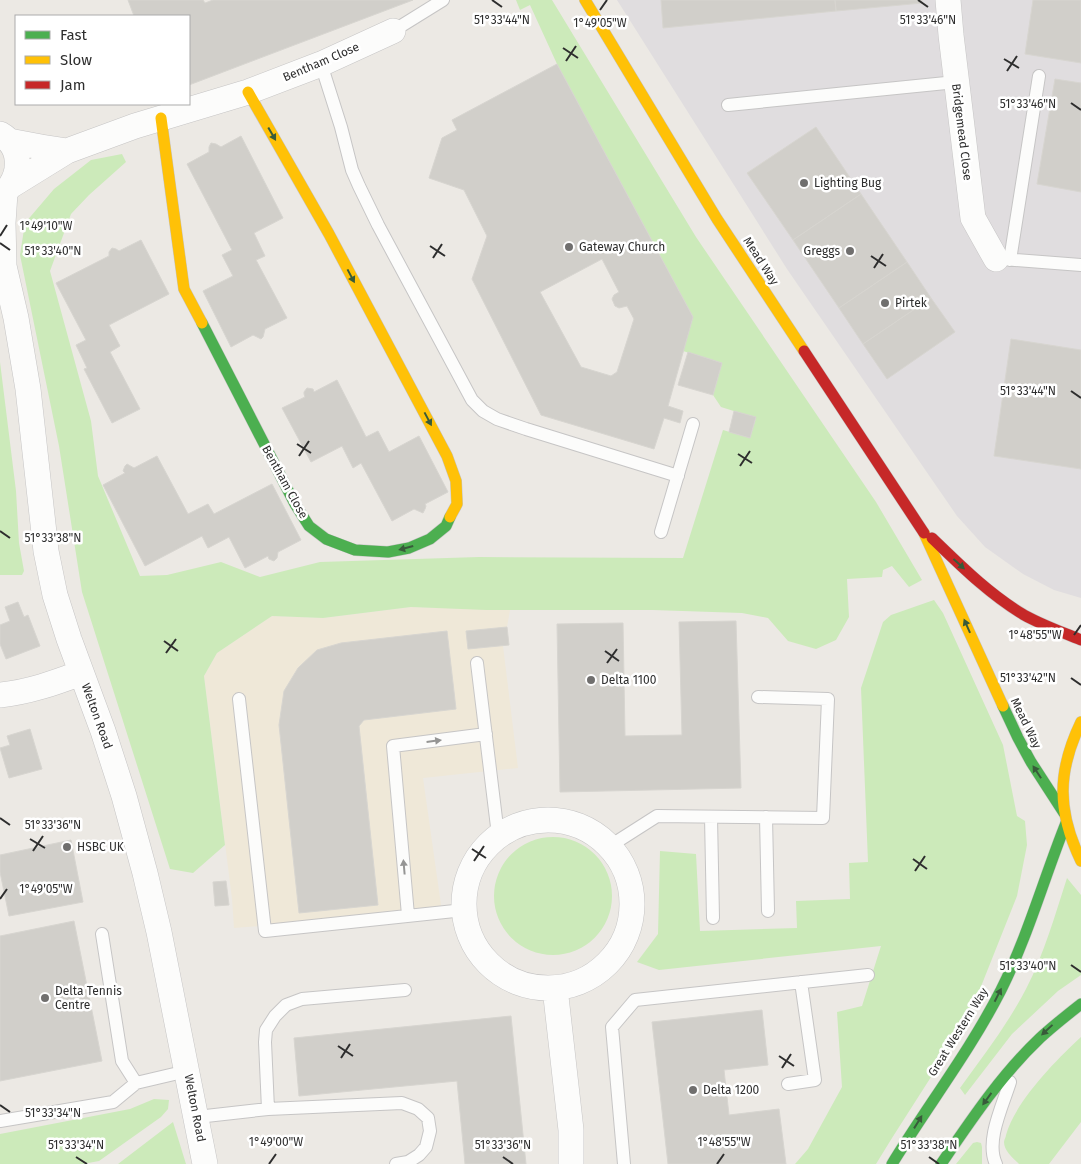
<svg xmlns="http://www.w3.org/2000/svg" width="1081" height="1164" viewBox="0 0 1081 1164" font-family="'Fira Sans',sans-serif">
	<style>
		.industrial { fill: #e0dddf }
		.education { fill: #efe8d8 }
		.green { fill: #cceaba }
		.building { fill: #d1cfca; stroke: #d7d5d0; fill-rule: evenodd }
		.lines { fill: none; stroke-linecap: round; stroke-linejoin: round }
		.lane-casing { stroke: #c6c5c5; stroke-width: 14 }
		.street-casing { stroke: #c6c5c5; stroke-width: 26 }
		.fast-casing { stroke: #c6c5c5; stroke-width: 12 }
		.slow-casing { stroke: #c6c5c5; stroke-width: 12 }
		.jam-casing { stroke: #c6c5c5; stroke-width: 12 }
		.lane { stroke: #fcfcfb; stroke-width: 12 }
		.street { stroke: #fcfcfb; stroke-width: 25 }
		.fast { stroke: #4caf50; stroke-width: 11 }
		.slow { stroke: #ffc107; stroke-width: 11 }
		.jam { stroke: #c62828; stroke-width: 11 }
		.oneway { fill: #385b3a }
		.oneway2 { fill: #959594 }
		.ticks { fill: none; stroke: #2e2e2e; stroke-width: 2 }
		.poi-dot { fill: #706f6e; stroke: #fff; stroke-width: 2 }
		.labels { text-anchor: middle; stroke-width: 5; stroke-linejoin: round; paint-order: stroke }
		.street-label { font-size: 12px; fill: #2e2e2e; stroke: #fff }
		.poi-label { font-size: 12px; fill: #2e2e2e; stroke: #fff; text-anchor: start }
		.ticks-label { font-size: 12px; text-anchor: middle; fill: #2e2e2e; stroke: #fff; stroke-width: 5; stroke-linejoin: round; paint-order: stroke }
	</style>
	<rect width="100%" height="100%" fill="#ece9e4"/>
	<path class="industrial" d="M617 0H1081V598L1054 590 1023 574 985 547 957 516 787 269Z"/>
	<path class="education" d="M411 607 510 610 507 627 509 645 503 646 518 768 423 778 442 912 234 928 232 899 204 676 217 653 272 616 323 618Z"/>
	<path class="green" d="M516 0H552L696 237 876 502 922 580 909 587 892 566 883 570 882 577 847 579 849 617 836 640 816 649 788 641 768 618 742 613 653 610H486L411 607 323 618 272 616 217 653 204 676 225 845 193 873 170 869 82 592 59 446 20 255 25 223 54 189 91 160 122 154 126 162 89 195 71 214 50 271 91 421 98 476 140 576 167 575 221 562 260 577 320 562 479 557 683 558 723 430 750 438 756 418 721 407 713 395 722 363 683 351 693 317 557 64 530 5 520 10Z
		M0 362 16 491 19 543 24 571 22 575H0Z
		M934 600 943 613 1003 745 1017 816 1025 821 1027 845 1017 896 978 994 960 1028 931 1077 892 1138 876 1164H795L808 1149 842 1087 837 1012 862 1006 881 946 659 970 637 962 658 934 660 851 696 854 700 931 797 928 796 901 850 899 849 863 868 862 861 688 883 622 891 615Z
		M494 896a59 59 0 1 1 118 0a59 59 0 1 1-118 0Z
		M1067 878 1081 895V975L1058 991 1012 1034 965 1095 960 1088C983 1056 1008 1024 1026 989 1044 954 1055 915 1067 878Z
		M1081 1037V1122L1049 1164H1019C1013 1158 1004 1151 1004 1142 1004 1140 1006 1137 1006 1135 1015 1102 1056 1060 1081 1037Z
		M154 1099 169 1100 168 1109 161 1117 99 1161 83 1164H0V1134L130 1109Z
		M173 1122 186 1164H118Z
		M977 1142 981 1143 982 1147V1164H956L973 1143Z"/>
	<path class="building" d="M128 0H203L205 3 213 0H413L189 85V16H134Z
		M661 0H835L836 11 663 28Z
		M835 0H922V3L836 11Z
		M1033 0H1081V63L1025 54Z
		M557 64 693 317 668 406 683 411 680 423 664 418 654 449 541 415 472 279 487 236 464 190 429 178 442 138 457 130 452 120ZM602 259 619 292 614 295 612 299 615 306 619 308 627 306 634 319 617 372 611 376 581 367 540 292Z
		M1055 79 1081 83V192L1037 184Z
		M816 127 861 194 793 240 747 173Z
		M241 136 283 218 254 233 265 256 256 260 287 318 265 329 263 337 261 339 253 335 231 347 203 291 233 276 222 255 232 250 187 164 209 152V147L211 143 216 144 221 147Z
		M861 194 907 262 839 308 793 240Z
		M141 240 169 294 109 325 120 346 110 352 140 409 112 423 84 369 87 368 76 345 86 340 56 283 109 256V252L112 248 116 249 119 251Z
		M907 262 931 298 863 344 839 308Z
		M931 298 955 332 887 379 863 344Z
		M1011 339 1081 350V469L994 456Z
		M688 352 722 363 713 395 678 385Z
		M337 380 366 437 378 431 389 452 419 436 448 492 425 504 426 506 425 509 423 513 414 509 392 521 361 463 353 468 342 446 311 462 282 408 305 397 304 394V392L307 388 313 389 314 392Z
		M734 411 756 417 750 438 729 432Z
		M157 456 188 514 208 504 214 514 272 484 301 540 278 552 277 558 274 561 269 559 268 556 245 568 229 537 208 548 202 536 145 566 103 485 125 473 123 471 125 466 127 464 134 468Z
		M18 602 24 617 28 615 40 646 6 659 0 644V625L10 621 5 607Z
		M736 621 741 788 560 792 557 624 623 623 625 736 682 735 679 622Z
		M507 627 509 645 468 649 466 631Z
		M447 631 456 709 364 720 359 726 378 905 299 913 279 725 284 691 298 668 317 650 341 643Z
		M30 729 42 769 9 778 0 748 10 745 7 736Z
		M71 840 83 902 9 916 0 872V855Z
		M226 881 229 905 215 906 213 882Z
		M74 921 102 1061 0 1081V936Z
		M762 1010 768 1065 724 1070 729 1115 779 1109 786 1164H668L652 1022Z
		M511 1016 526 1164H465L457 1081 299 1096 294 1038Z"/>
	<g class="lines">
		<g class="lane-casing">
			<path id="lane" d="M393 31 443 0
				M321 64 341 127 352 170 359 186 378 225 472 400 483 411 497 419 526 429 678 476
				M728 105 956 82
				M1003 259 1081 265
				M1010 260 1039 76
				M661 532 693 424
				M477 663 498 835
				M239 699 265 931 464 910
				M711 817 713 918
				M766 817 768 911
				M610 846 657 816 823 818 828 699 758 697
				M408 915 393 746 486 734
				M102 934 122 1061 136 1083
				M788 1084 815 1080 801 982
				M268 1109 265 1042 266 1030 275 1016 286 1005 302 999 405 990
				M197 1117 268 1109 402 1103 418 1109 428 1118 430 1131 426 1147 419 1155 408 1162 396 1164
				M0 1121 113 1102 136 1083 187 1071
				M624 1164 612 1027 635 1000 868 975
				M996 1164C985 1141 1003 1105 1010 1082"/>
		</g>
		<g class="street-casing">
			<path id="street" d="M948 0 951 35 973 218 996 259
				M0 134C22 146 22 174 6 191
				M9 141 41 147 67 151
				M12 185 67 151 135 126 248 92 321 64 393 31
				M5 193 3 223 4 266 16 318 28 389 46 551 55 595 69 639 103 731 124 796 145 873 159 932 205 1164
				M0 695C29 692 54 683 81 673
				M464 904a84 84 0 1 1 168 0a84 84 0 1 1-168 0Z
				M555 988 571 1130V1164"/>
		</g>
		<g class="fast-casing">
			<path id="fast" d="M202 323 295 504 309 526 326 539 355 550 388 552 409 548 430 539 446 526 450 517
				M1003 706 1018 738 1031 762 1064 813
				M892 1164C928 1105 970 1051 1001 990 1028 936 1044 878 1066 823
				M941 1164C971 1120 1001 1075 1040 1038 1053 1026 1067 1015 1081 1004"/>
		</g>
		<g class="slow-casing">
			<path id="slow" d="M585 0 717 219 804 351
				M248 92 329 234 447 456 456 481 457 504 450 517
				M161 118 184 289 202 323
				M924 533 1003 706
				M1081 722C1057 772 1057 811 1081 861"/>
		</g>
		<g class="jam-casing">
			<path id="jam" d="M804 351 924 533
				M932 538C961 566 989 594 1024 615 1042 625 1062 632 1081 640"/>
		</g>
		<use href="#lane" class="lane"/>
		<use href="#street" class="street"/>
		<use href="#fast" class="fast"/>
		<use href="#slow" class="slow"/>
		<use href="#jam" class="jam"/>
	</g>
	<defs><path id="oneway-solid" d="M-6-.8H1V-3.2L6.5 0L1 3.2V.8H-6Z" transform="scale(1.25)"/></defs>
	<g class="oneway">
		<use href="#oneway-solid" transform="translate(272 134) rotate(60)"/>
		<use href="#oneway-solid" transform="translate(351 276) rotate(62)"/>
		<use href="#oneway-solid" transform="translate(428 419) rotate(62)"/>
		<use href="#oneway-solid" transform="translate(406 548) rotate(165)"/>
		<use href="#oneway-solid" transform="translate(959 564) rotate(42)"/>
		<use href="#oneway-solid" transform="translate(967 626) rotate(-114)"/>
		<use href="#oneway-solid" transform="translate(1037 772) rotate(-123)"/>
		<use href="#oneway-solid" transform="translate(998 995) rotate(-63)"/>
		<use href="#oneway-solid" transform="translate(1047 1030) rotate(137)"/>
		<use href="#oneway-solid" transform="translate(987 1099) rotate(126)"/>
		<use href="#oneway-solid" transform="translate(918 1122) rotate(-58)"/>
	</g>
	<g class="oneway2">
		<use href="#oneway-solid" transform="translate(434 741) rotate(-7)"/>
		<use href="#oneway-solid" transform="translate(404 867) rotate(-95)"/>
	</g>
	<path class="ticks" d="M492 0 502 7M918 0 928 7M600 10 607 0M563 48 578 58M1004 59 1019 68M566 61 576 46M1007 71 1017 56M1071 103 1081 110M0 236 7 225M0 243 10 250M430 246 445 256M871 256 886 266M433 258 442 244M874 268 883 254M1071 391 1081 398M297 444 311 453M738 454 752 463M299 456 309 441M740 466 750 451M0 531 10 538M1074 635 1081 625M164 641 178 651M605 651 619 661M166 653 176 639M607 663 617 649M1071 678 1081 685M0 818 10 825M30 839 45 848M472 849 486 858M33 851 43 836M913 859 927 869M474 861 484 846M915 871 925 856M0 899 7 889M1071 965 1081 972M338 1046 353 1056M779 1056 794 1066M341 1058 350 1044M782 1068 791 1054M0 1105 10 1112M76 1157 87 1164M503 1157 513 1164M929 1157 939 1164M269 1164 276 1154M717 1164 724 1154"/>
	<g class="poi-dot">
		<circle cx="804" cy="183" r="5"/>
		<circle cx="569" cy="247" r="5"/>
		<circle cx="850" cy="251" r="5"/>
		<circle cx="885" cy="303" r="5"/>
		<circle cx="591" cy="680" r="5"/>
		<circle cx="67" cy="847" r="5"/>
		<circle cx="45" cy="998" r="5"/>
		<circle cx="693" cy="1090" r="5"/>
	</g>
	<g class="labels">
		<g class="street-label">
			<text transform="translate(321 62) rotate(-23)" y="4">Bentham Close</text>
			<text transform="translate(962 132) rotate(83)" y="4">Bridgemead Close</text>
			<text transform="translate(761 261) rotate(57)" y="4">Mead Way</text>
			<text transform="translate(285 482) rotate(61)" y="4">Bentham Close</text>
			<text transform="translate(97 716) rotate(70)" y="4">Welton Road</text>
			<text transform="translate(1026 723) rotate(64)" y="4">Mead Way</text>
			<text transform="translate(958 1032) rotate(-58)" y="4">Great Western Way</text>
			<text transform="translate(195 1108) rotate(79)" y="4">Welton Road</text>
		</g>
		<g class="poi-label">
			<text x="814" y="187">Lighting Bug</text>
			<text x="579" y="251">Gateway Church</text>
			<text x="840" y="255" text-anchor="end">Greggs</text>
			<text x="895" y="307">Pirtek</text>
			<text x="601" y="684">Delta 1100</text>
			<text x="77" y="851">HSBC UK</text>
			<text x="55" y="995">Delta Tennis<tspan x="55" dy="14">Centre</tspan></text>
			<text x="703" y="1094">Delta 1200</text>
		</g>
	</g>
	<g class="ticks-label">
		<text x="502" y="24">51°33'44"N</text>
		<text x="928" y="24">51°33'46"N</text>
		<text x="600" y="27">1°49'05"W</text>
		<text x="1028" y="108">51°33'46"N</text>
		<text x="46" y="230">1°49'10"W</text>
		<text x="53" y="255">51°33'40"N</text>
		<text x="1028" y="395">51°33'44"N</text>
		<text x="53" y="542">51°33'38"N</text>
		<text x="1035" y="639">1°48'55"W</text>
		<text x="1028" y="682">51°33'42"N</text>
		<text x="53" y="829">51°33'36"N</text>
		<text x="46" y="893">1°49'05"W</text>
		<text x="1028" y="970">51°33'40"N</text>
		<text x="53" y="1117">51°33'34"N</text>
		<text x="276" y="1146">1°49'00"W</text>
		<text x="724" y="1146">1°48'55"W</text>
		<text x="76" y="1149">51°33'34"N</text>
		<text x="503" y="1149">51°33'36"N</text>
		<text x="929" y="1149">51°33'38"N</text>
	</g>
	<rect x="15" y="15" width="175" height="90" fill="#ffffff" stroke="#ababab"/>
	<rect x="25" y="31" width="25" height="8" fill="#4caf50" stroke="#ababab"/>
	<text x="60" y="40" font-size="15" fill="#2e2e2e">Fast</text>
	<rect x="25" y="56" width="25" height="8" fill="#ffc107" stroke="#ababab"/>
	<text x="60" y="65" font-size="15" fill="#2e2e2e">Slow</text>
	<rect x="25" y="81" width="25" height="8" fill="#c62828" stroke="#ababab"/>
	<text x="60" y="90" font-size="15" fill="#2e2e2e">Jam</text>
</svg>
